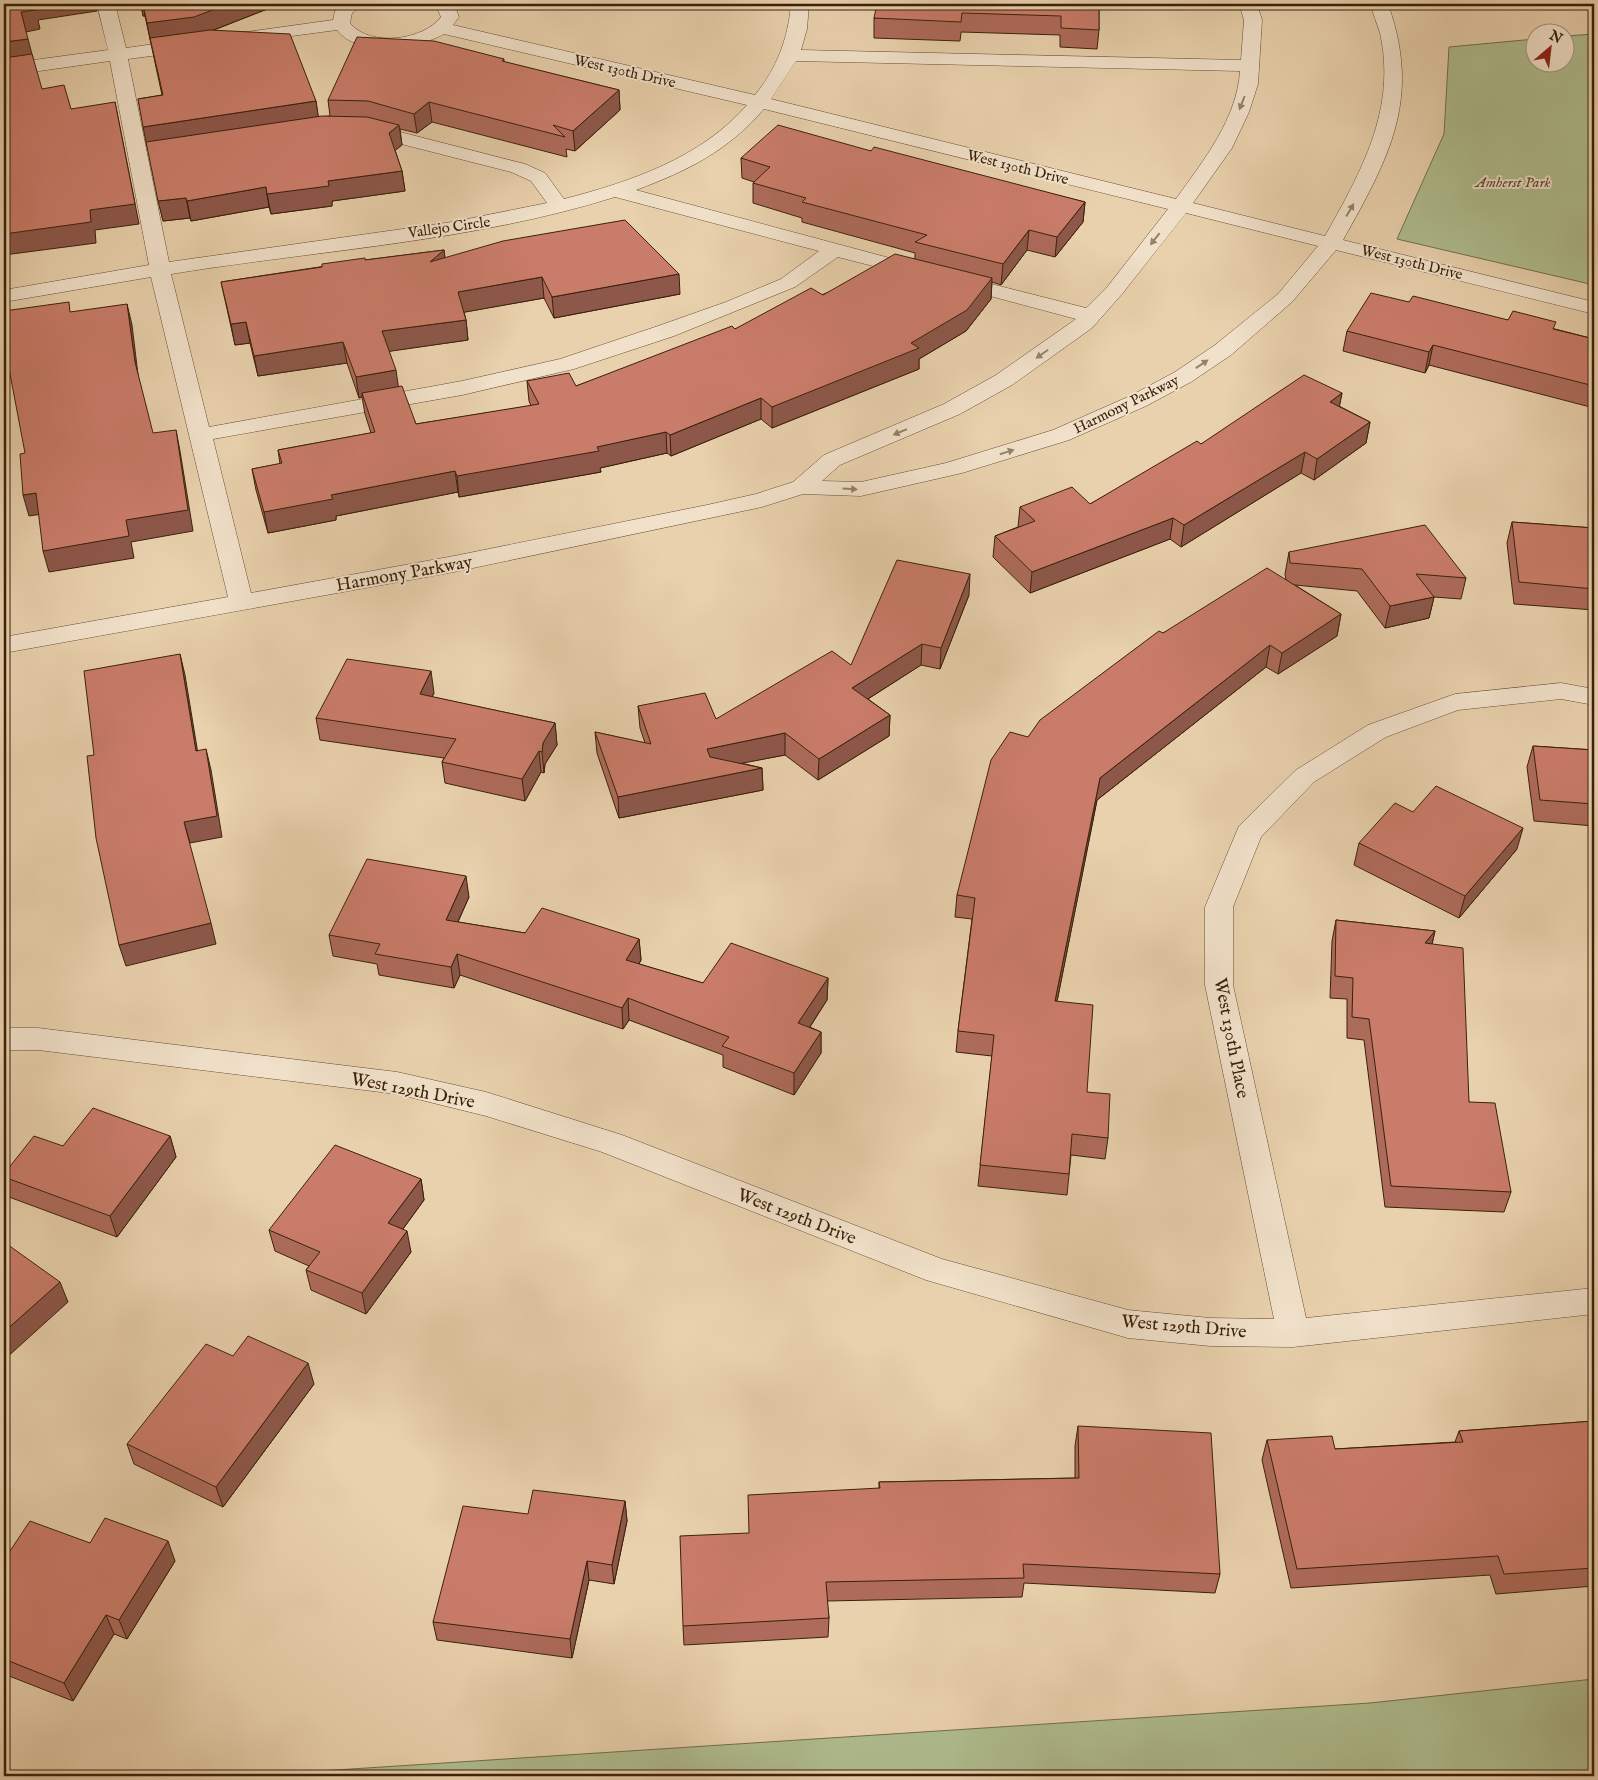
<svg xmlns="http://www.w3.org/2000/svg" width="1598" height="1780" viewBox="0 0 1598 1780" font-family="'IM FELL English',serif">
	<style>
		.green { fill: #afbd8f; stroke: #746f4c }
		.lines { fill: none; stroke-linecap: round; stroke-linejoin: round }
		.minor-casing { stroke: #664d33; stroke-width: 1 }
		.minor { fill: #f1e1ca; fill-rule: evenodd }
		.wall { fill: #ae6b5b; stroke: #3a210a }
		.shaded-wall { fill: #8d574a; stroke: #3a210a }
		.building { fill: #ca7c6a; stroke: #3a210a }
		.oneway { fill: #96816a }
		.labels { text-anchor: middle; stroke-width: 4; stroke-linejoin: round; paint-order: stroke }
		.far-street-label { font-size: 15px; fill: #3a210a; stroke: #f1e1ca }
		.far-park-label { font-size: 15px; font-style: italic; fill: #57482b; stroke: #f1e1ca }
		.street-label { font-size: 18px; fill: #3a210a; stroke: #f1e1ca }
	</style>
	<rect width="100%" height="100%" fill="#e9d1ad"/>
	<filter id="stains"><feTurbulence type="fractalNoise" baseFrequency=".004" numOctaves="4"/><feColorMatrix values="0 0 0 0 .2 0 0 0 0 .09 0 0 0 0 .02 0 0 0 .5 -.17"/></filter>
	<radialGradient id="worn" r=".72"><stop offset=".6" stop-color="#630" stop-opacity="0"/><stop offset="1" stop-color="#630" stop-opacity=".3"/></radialGradient>
	<path class="green" d="M1594 34V285L1397 239 1444 134 1449 47 1535 39 1536 62H1566V36Z
		M1594 1679V1776H243L1370 1703Z"/>
	<g class="lines">
		<g class="minor-casing">
			<path id="minor" d="M97 4H115L126 48 189 39 195 41 198 45 195 49 189 51 128 59 169 262 452 222 547 203 531 181 511 172 358 133 355 129 358 125 365 123 525 164 545 173 564 199C630 182 701 158 747 105L444 34C417 49 358 58 337 30L239 43 233 42 230 38 233 34 239 33 333 20 335 11 343 4H363L352 13 350 23C370 48 424 40 441 17L435 4H454L459 17 453 25 755 95C777 68 788 39 791 4H809L807 29 801 50 1241 60 1244 20 1239 4H1257L1262 20 1258 84 1249 112 1232 148 1193 203 1325 236C1361 172 1397 109 1380 33 1377 23 1373 14 1370 4H1388C1422 99 1389 158 1343 240L1594 302V314L1336 250 1292 302 1231 355 1191 382 1146 406 1069 440 962 473 861 496 803 494 762 507 454 572 4 653V637L228 597 151 277 4 302V290L149 265 110 61 4 76V64L108 50ZM796 61 1240 71C1237 119 1203 161 1176 199L771 99ZM764 109 1168 209 1108 286 1086 308 956 275 949 277 946 281 949 285 1076 319 996 375 944 404 824 455 793 482 756 494 707 505 454 556 251 593 213 439 462 395 574 369 674 336 795 287 838 257 916 277 923 275 926 271 923 267 636 190C687 171 728 151 764 109ZM615 197 819 251 781 279 726 302 658 326 560 359 462 381 209 427 171 274C319 250 472 242 615 197ZM1186 213 1318 246 1278 294 1215 345 1175 372 1130 396 1053 430 946 463 861 482 822 481 840 465 960 414 1012 385 1092 328 1122 294Z
				M1561 683 1594 689V705L1561 699 1458 710 1386 737 1314 782 1261 837 1233 907V985L1306 1318 1594 1288V1314L1293 1347 1210 1346 1128 1338 926 1280 602 1152 486 1116 397 1094 38 1050H4V1028H38L397 1072 486 1092 622 1135 942 1259 1128 1310 1210 1318 1274 1319 1205 985V907L1236 833 1239 826 1296 770 1368 725 1455 694Z"/>
		</g>
		<use href="#minor" class="minor"/>
	</g>
	<path class="wall" d="M141 4H280L214 30 316 101 318 117 330 116 328 100 504 59V62L619 90 620 110 575 151 566 149 567 157 432 122 417 133 400 129 402 145 395 150 402 171 405 191 332 201V206L271 214 269 207 191 221 190 218 163 221 138 99 162 95 145 16H143Z
		M1099 4V30L1097 49 1060 47V35L961 32 960 41 874 38V18Z
		M871 151 1085 202 1083 222 1055 257 1027 250 1001 285 992 282 991 299 966 331 919 359V369L772 428 761 419 671 456 667 453 600 468 601 472 459 497 458 492 336 516V520L268 533 256 490 252 469 280 464 278 450 371 433 365 414 362 397 359 398 347 363 258 376 250 343 235 345 221 282 365 260 444 250 445 258 680 294 554 318 544 298 464 312 466 320 468 340 389 351 398 387 416 424 531 406 529 401 527 381 576 386 735 329 915 258V253L802 222V218L753 203V183L754 182 742 178 741 158Z
		M1409 302 1555 329 1594 339V408L1429 365 1425 373 1343 351 1347 331Z
		M1342 393 1339 406 1370 422 1366 443 1314 480 1301 473 1181 547 1170 539 1030 593 993 557 995 536 1018 527 1020 507 1090 504 1201 444Z
		M1512 522 1594 528V610L1514 604 1507 543Z
		M1289 552 1466 578 1461 599 1434 597 1429 618 1385 628 1357 591 1295 585 1341 614 1337 636 1278 674 1266 667 1097 800 1057 1001 1087 1092 1108 1138 1105 1159 1071 1155 1067 1195 978 1186 992 1056 956 1052 958 1031 972 919 955 917 957 895 1028 737 1163 633 1286 580 1285 574Z
		M969 595 940 669 921 665 868 699 890 715 889 736 818 780 785 755 741 763 762 768 763 790 619 818 597 753 595 732 645 743 640 728 638 706 716 719 851 665Z
		M434 693 432 697 555 723 557 745 545 764 544 773 541 772 525 801 445 783 442 762 444 758 320 740 316 718Z
		M1533 746 1594 750V826L1534 821 1527 767Z
		M1413 812 1517 849 1459 918 1354 865 1359 843Z
		M469 897 458 922 525 933 639 939 641 960 639 964 703 983 828 978 827 1000 810 1027 821 1032V1053L794 1095 723 1067V1055L629 1020 623 1029 460 975 454 988 379 975 377 964 333 956 329 935Z
		M1336 920 1435 931 1432 944 1469 1102 1511 1192 1504 1212 1385 1207 1364 1040 1347 1038V999L1330 998 1332 941Z
		M170 1136 176 1157 117 1237 9 1197 4 1183V1174L63 1146Z
		M421 1179 424 1200 403 1229 411 1252 366 1314 311 1290 306 1270 309 1266 275 1251 269 1230Z
		M233 1356 314 1384 223 1507 134 1464 127 1444Z
		M1594 1421V1586L1496 1594 1490 1575 1291 1588 1262 1460 1267 1440 1335 1449 1455 1442 1459 1431Z
		M1078 1426 1220 1574 1215 1593 1024 1583 1022 1597 827 1601 829 1618 828 1637 684 1645 683 1626 749 1533 879 1488V1482L1075 1478V1446Z
		M625 1501 627 1521 614 1584 589 1580 572 1658 437 1640 433 1622 528 1514Z
		M90 1543 175 1561 127 1639 114 1634 73 1701 4 1674V1560Z"/>
	<path class="shaded-wall" d="M34 4H96L97 11 38 20 40 29 26 32 21 12Z
		M141 4H143L145 16H143Z
		M228 4H280L198 36 151 43 147 23Z
		M28 39 33 58 4 63V42Z
		M619 90 620 110 575 151 573 131Z
		M316 101 319 121 147 147 143 127Z
		M115 102 139 224 95 230 96 243 4 255V234L90 210Z
		M429 102 432 122 417 133 414 114Z
		M399 125 402 145 392 153 389 133Z
		M402 171 405 191 332 201V206L271 214 267 194 328 181Z
		M266 187 269 207 191 221 187 201Z
		M186 198 190 218 163 221 158 201Z
		M1085 202 1083 222 1055 257 1057 237Z
		M1029 230 1027 250 1001 285 1003 264Z
		M444 250 446 270 430 262Z
		M679 274 680 294 554 318 552 297Z
		M542 277 544 298 460 313 458 292Z
		M992 278 991 299 966 331 919 359V369L772 428V407L911 343Z
		M127 304 132 325 139 383 135 362Z
		M466 320 468 340 385 352 382 331Z
		M246 322 250 343 235 345 231 324Z
		M343 342 347 363 258 376 254 356Z
		M1433 345 1429 365 1425 373 1429 352Z
		M396 370 399 391 362 393V397L359 398 356 377Z
		M1342 393 1338 414 1330 402Z
		M761 398V419L671 456 670 435Z
		M1370 422 1366 443 1314 480 1317 459Z
		M176 430 180 451 193 531 131 542 134 558 49 572 43 551 126 520Z
		M666 432 667 453 600 468 601 472 459 497 457 476Z
		M1305 452 1301 473 1181 547 1184 525Z
		M455 471 458 492 336 516V520L268 533 264 512 331 495Z
		M36 493 42 514 29 516 23 495Z
		M1173 518 1170 539 1030 593 1032 572Z
		M970 574 969 595 940 669 941 648Z
		M1434 597 1429 618 1385 628 1390 606Z
		M1341 614 1337 636 1278 674 1282 653Z
		M922 644 921 665 852 709V688Z
		M1270 645 1266 667 1097 800 1053 1022 1055 1001 1100 778Z
		M180 654 185 675 201 772 196 751Z
		M431 671 434 693 423 715 420 694Z
		M890 715 889 736 818 780 819 759Z
		M555 723 557 745 545 764 544 773 542 752 543 743Z
		M785 733V755L707 770V749Z
		M206 749 211 770 222 837 190 843 184 822Z
		M539 751 541 772 525 801 522 779Z
		M762 768 763 790 619 818 618 797Z
		M1523 828 1517 849 1459 918 1465 896Z
		M466 876 469 897 449 941 446 920Z
		M211 923 216 944 126 966 119 945Z
		M1435 931 1430 953 1425 943Z
		M639 939 641 960 628 981 626 960Z
		M457 954 460 975 454 988 451 967Z
		M828 978 827 1000 798 1045V1023Z
		M628 998 629 1020 623 1029 622 1008Z
		M821 1032V1053L794 1095V1073Z
		M170 1136 176 1157 117 1237 110 1216Z
		M421 1179 424 1200 392 1244 388 1223Z
		M407 1231 411 1252 366 1314 362 1293Z
		M60 1282 68 1302 4 1360V1332Z
		M308 1363 314 1384 223 1507 216 1487Z
		M625 1501 627 1521 614 1584 612 1565Z
		M168 1541 175 1561 127 1639 119 1620Z
		M587 1561 589 1580 572 1658 570 1639Z
		M106 1615 114 1634 73 1701 64 1683Z"/>
	<path class="building" d="M4 4H34L36 10 21 12 28 39 4 42Z
		M143 4H228L194 17 147 23Z
		M877 4H1099V30L1061 28V16L962 13 961 22 874 18Z
		M210 30 290 34 316 101 143 127 138 99 163 95 150 38Z
		M357 37 434 41 504 59 502 61 619 90 573 131 553 125 565 137 429 102 414 114 368 101 328 100Z
		M32 54 42 89 64 85 71 109 115 102 135 204 90 210 91 222 4 234V58Z
		M322 116 367 117 399 125 389 133 402 171 328 181 329 186 267 194 266 187 187 201 186 198 158 201 146 142Z
		M778 125 871 151 874 147 1085 202 1057 237 1029 230 1003 264 915 242 927 235 802 202 806 198 753 183 770 167 741 158Z
		M625 220 679 274 552 297 542 277 458 292 466 320 382 331 396 370 356 377 343 342 254 356 246 322 231 324 221 282 322 267V264L365 258V260L444 250 430 262 503 241Z
		M895 254 992 278 967 310 911 343 919 348 772 407 761 398 670 435 666 432 597 447 599 451 457 476 455 471 331 495 333 499 264 512 252 469 282 463 278 450 375 432 362 393 402 386 416 424 539 404 527 381 569 373 576 386 732 326 735 329 811 288 823 295Z
		M1371 293 1409 302 1413 296 1508 320 1513 311 1556 322 1553 329 1594 339V386L1433 345 1429 352 1347 331Z
		M69 302 70 312 127 304 135 362 153 433 176 430 188 510 126 520 129 536 43 551 36 493 23 495 20 454 25 453 7 358 4 311Z
		M1304 375 1342 393 1330 402 1370 422 1317 459 1305 452 1184 525 1173 518 1032 572 995 536 1035 521 1020 507 1072 487 1090 504 1197 441 1201 444Z
		M1512 522 1594 528V589L1519 582Z
		M1425 525 1466 578 1416 574 1434 597 1390 606 1362 569 1290 563 1289 552Z
		M897 560 970 574 941 648 922 644 852 688 890 715 819 759 785 733 707 749 710 757 762 768 618 797 595 732 651 744 638 706 705 693 716 719 832 651 851 665Z
		M1267 568 1341 614 1282 653 1270 645 1100 778 1055 1001 1093 1005 1087 1092 1110 1094 1108 1138 1072 1134 1069 1174 980 1165 994 1035 958 1031 975 898 957 895 991 760 1010 732 1028 737 1040 720 1159 631 1163 633Z
		M180 654 196 751 206 749 217 816 184 822 211 923 119 945 96 838 87 756 94 755 84 671Z
		M347 659 431 671 420 694 555 723 543 743 542 752 539 751 522 779 442 762 456 739 316 718Z
		M1533 746 1594 750V804L1540 800Z
		M1436 786 1523 828 1465 896 1359 843 1395 803 1413 812Z
		M367 859 466 876 446 920 525 933 542 908 639 939 626 960 703 983 731 943 828 978 798 1023 821 1032 794 1073 722 1046 729 1037 628 998 622 1008 457 954 451 967 375 954 380 944 329 935Z
		M1336 920 1435 931 1425 943 1463 948 1469 1102 1495 1103 1511 1192 1391 1186 1369 1019 1352 1017 1353 978 1335 976Z
		M93 1108 170 1136 110 1216 4 1177V1174L34 1136 63 1146Z
		M335 1145 421 1179 388 1223 407 1231 362 1293 306 1270 320 1252 269 1230Z
		M4 1242 60 1282 4 1332Z
		M248 1336 308 1363 216 1487 127 1444 206 1344 233 1356Z
		M1594 1421V1568L1504 1574 1498 1556 1297 1569 1267 1440 1332 1436 1335 1449 1463 1442 1459 1431Z
		M1078 1426 1211 1433 1220 1574 1023 1564 1024 1578 826 1582 829 1618 683 1626 680 1536 749 1533 748 1495 880 1488 879 1482 1079 1478Z
		M533 1490 625 1501 612 1565 587 1561 570 1639 433 1622 463 1506 528 1514Z
		M105 1518 168 1541 119 1620 106 1615 64 1683 4 1659V1560L30 1521 90 1543Z"/>
	<defs><path id="oneway-solid" d="M-6-.8H1V-3.2L6.5 0L1 3.2V.8H-6Z" transform="scale(1.25)"/></defs>
	<g class="oneway">
		<use href="#oneway-solid" transform="translate(1242 103) rotate(111)"/>
		<use href="#oneway-solid" transform="translate(1350 210) rotate(-60)"/>
		<use href="#oneway-solid" transform="translate(1155 239) rotate(128)"/>
		<use href="#oneway-solid" transform="translate(1042 354) rotate(145)"/>
		<use href="#oneway-solid" transform="translate(1202 364) rotate(-34)"/>
		<use href="#oneway-solid" transform="translate(900 432) rotate(157)"/>
		<use href="#oneway-solid" transform="translate(1007 452) rotate(-17)"/>
		<use href="#oneway-solid" transform="translate(850 489) rotate(3)"/>
	</g>
	<g class="labels">
		<g class="far-street-label">
			<text transform="translate(625 71) rotate(13)" y="5">West 130th Drive</text>
			<text transform="translate(1018 167) rotate(14)" y="5">West 130th Drive</text>
			<text transform="translate(449 227) rotate(-8)" y="5">Vallejo Circle</text>
			<text transform="translate(1412 262) rotate(14)" y="5">West 130th Drive</text>
			<text transform="translate(1126 404) rotate(-26)" y="5">Harmony Parkway</text>
		</g>
		<g class="far-park-label">
			<text x="1513" y="187">Amherst Park</text>
		</g>
		<g class="street-label">
			<text transform="translate(404 573) rotate(-10)" y="6">Harmony Parkway</text>
			<text transform="translate(1232 1038) rotate(79)" y="6">West 130th Place</text>
			<text transform="translate(413 1090) rotate(11)" y="6">West 129th Drive</text>
			<text transform="translate(797 1216) rotate(21)" y="6">West 129th Drive</text>
			<text transform="translate(1184 1326) rotate(5)" y="6">West 129th Drive</text>
		</g>
	</g>
	<rect width="1598" height="1780" fill="none" stroke="#e9d1ad" stroke-width="20"/>
	<rect x="5" y="5" width="1588" height="1770" fill="none" stroke="#3a210a" stroke-width="2.5"/>
	<rect x="10" y="10" width="1578" height="1760" fill="none" stroke="#3a210a"/>
	<g transform="translate(1550 48) rotate(28)"><circle r="24" fill="#f1e1ca" stroke="#a8947d"/>
	<path d="M0-4L9 19L0 12L-9 19Z" fill="#8f2418"/>
	<text y="-8" font-size="14" font-weight="bold" text-anchor="middle" fill="#3a210a">N</text>
	</g>
	<rect width="100%" height="100%" filter="url(#stains)"/>
	<rect width="100%" height="100%" fill="url(#worn)"/>
</svg>
